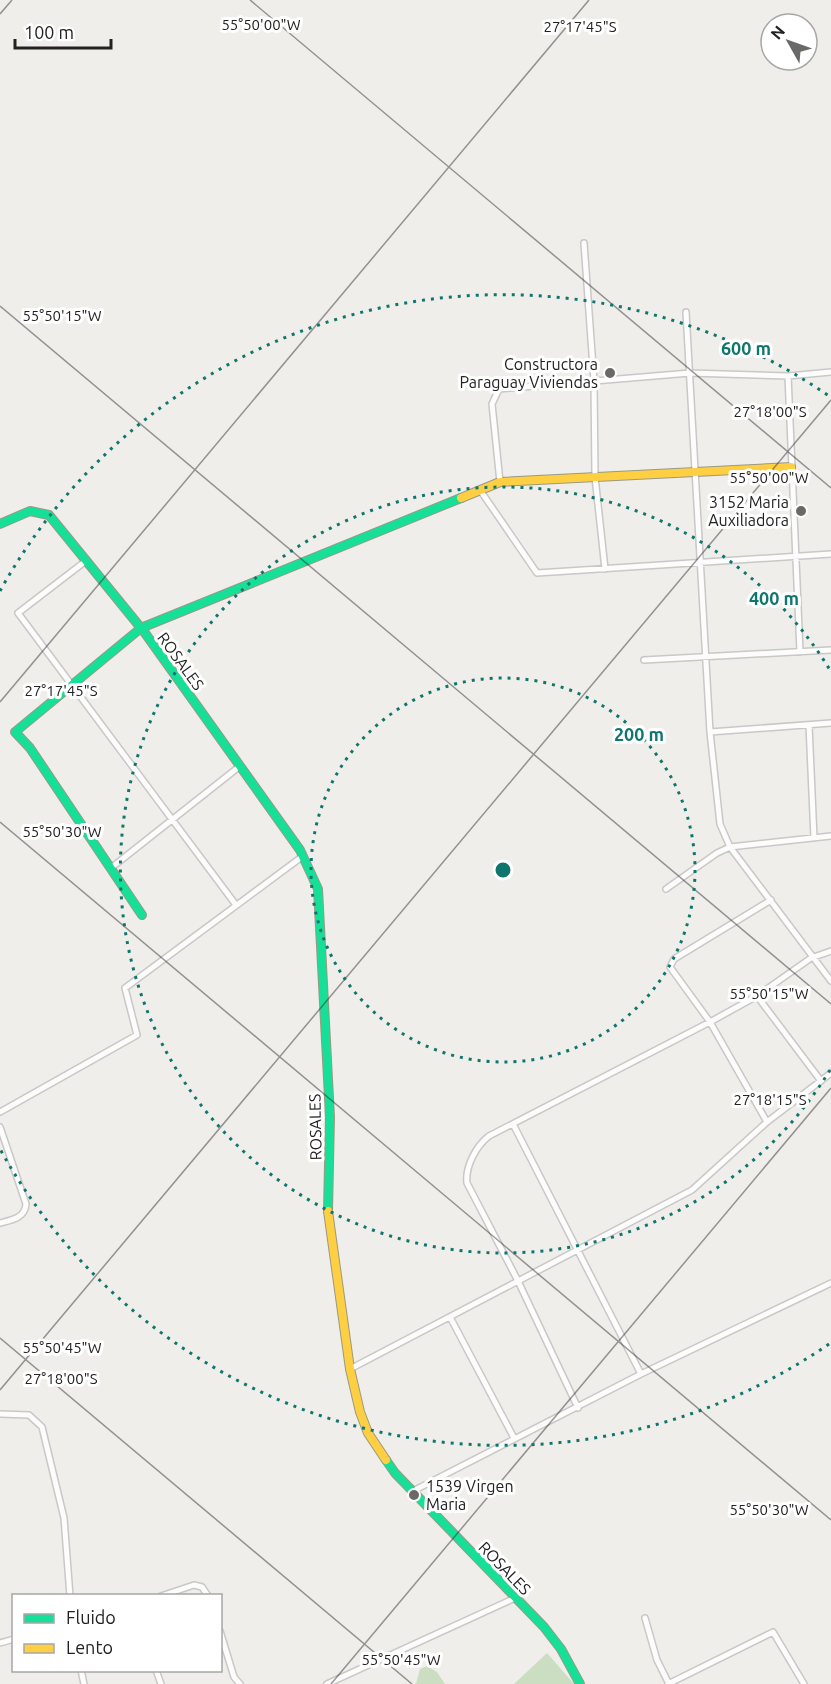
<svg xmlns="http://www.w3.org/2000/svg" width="831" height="1684" viewBox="0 0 831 1684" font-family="Ubuntu,sans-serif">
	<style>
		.forest { fill: #cbdec1 }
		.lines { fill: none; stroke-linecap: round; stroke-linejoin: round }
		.street-casing { stroke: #c9c8c7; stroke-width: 8 }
		.fast-casing { stroke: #999a82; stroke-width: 10 }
		.slow-casing { stroke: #999a82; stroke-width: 10 }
		.street { stroke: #fdfcfc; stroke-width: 5 }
		.fast { stroke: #16e098; stroke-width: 8 }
		.slow { stroke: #ffcf43; stroke-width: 8 }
		.ticks { fill: none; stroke: #222; stroke-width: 1.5; stroke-opacity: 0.45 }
		.ring { fill: none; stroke: #0f766e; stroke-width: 3; stroke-dasharray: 3 6 }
		.poi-dot { fill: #6a6968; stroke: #fff; stroke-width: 2 }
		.labels { text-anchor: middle; stroke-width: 6; stroke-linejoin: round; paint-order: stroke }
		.poi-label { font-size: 16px; fill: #222; stroke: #fff; text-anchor: end }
		.street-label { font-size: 16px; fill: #222; stroke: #fff }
		.ticks-label { font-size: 15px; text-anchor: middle; fill: #222; stroke: #fff; stroke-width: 6; stroke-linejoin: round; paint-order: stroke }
		.centre { fill: #0f766e; stroke: #fff; stroke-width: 3 }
		.ring-label { font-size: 18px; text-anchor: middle; font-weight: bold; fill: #0f766e; stroke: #fff; stroke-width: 6; stroke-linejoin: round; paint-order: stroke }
	</style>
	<rect width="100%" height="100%" fill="#f0eeeb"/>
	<path class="forest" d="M547 1653 574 1684H514Z
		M427 1666 437 1672 445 1684H416L420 1669Z"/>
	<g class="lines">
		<g class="street-casing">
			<path id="street" d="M584 243 594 381 595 477 605 569
				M686 312 710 732 720 824 730 847 831 981
				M788 376 800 652
				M500 482 492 404 499 389 690 373 788 376 831 372
				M480 490 537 573 831 554
				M87 560 18 613 236 905
				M644 660 831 650
				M809 725 814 838
				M710 732 831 723
				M111 868 240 766
				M666 889 717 853 730 847 831 836
				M757 996 821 1081
				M0 1112 137 1035 125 988 303 856
				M767 1122 710 1022 670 967 674 959 771 900
				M513 1124 641 1374
				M0 1127 26 1204C25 1218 12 1220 0 1223
				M450 1317 514 1438
				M350 1369 692 1190 767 1122 831 1073
				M578 1408 518 1281 467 1183C465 1167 476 1146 489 1136L710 1022 757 996 811 958 831 951
				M0 1414 29 1415 42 1427 64 1518 70 1596
				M411 1492 641 1374 831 1283
				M161 1596 194 1585 202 1587 208 1596
				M645 1618 657 1660 669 1684
				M220 1631 234 1677 240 1684
				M0 1643 14 1639
				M81 1670 84 1684
				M156 1670 161 1684
				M327 1684 515 1598
				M668 1684 773 1632 804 1684"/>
		</g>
		<g class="fast-casing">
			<path id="fast" d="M0 524 30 511 49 515 145 633 300 850 318 889 330 1117 328 1211
				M142 915 30 748 15 732 141 628 461 498
				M386 1460 395 1473 544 1627 561 1649 580 1684"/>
		</g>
		<g class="slow-casing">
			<path id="slow" d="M461 498 500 482 791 467
				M328 1211 350 1369 360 1412 368 1433 386 1460"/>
		</g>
		<use href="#street" class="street"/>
		<use href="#fast" class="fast"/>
		<use href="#slow" class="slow"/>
	</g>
	<path class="ticks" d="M250 0 831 488M0 14 12 0M0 306 831 1004M0 702 589 0M0 822 831 1520M0 1338 412 1684M0 1390 831 400M331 1684 831 1088"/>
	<g class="ring">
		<circle cx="503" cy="870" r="192"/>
		<path d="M830 1070A383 383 0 1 1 830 670"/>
		<path d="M829 1344A575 575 0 0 1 0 1149M0 591A575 575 0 0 1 829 396"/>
	</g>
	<g class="poi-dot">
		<circle cx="610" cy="373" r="6"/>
		<circle cx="801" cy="511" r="6"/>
		<circle cx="414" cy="1495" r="6"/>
	</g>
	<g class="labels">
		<g class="poi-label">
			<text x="598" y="370">Constructora<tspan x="598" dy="18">Paraguay Viviendas</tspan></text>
			<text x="789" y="508">3152 Maria<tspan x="789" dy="18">Auxiliadora</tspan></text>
			<text x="426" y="1492" text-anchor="start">1539 Virgen<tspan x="426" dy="18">Maria</tspan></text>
		</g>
		<g class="street-label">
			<text transform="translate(181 661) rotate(54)" y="6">ROSALES</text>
			<text transform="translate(315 1127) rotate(-91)" y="6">ROSALES</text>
			<text transform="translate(505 1568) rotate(46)" y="6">ROSALES</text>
		</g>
	</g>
	<g class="ticks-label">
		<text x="261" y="30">55°50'00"W</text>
		<text x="580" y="32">27°17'45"S</text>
		<text x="62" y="321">55°50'15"W</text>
		<text x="770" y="417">27°18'00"S</text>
		<text x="769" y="483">55°50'00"W</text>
		<text x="61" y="696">27°17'45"S</text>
		<text x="62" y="837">55°50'30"W</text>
		<text x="769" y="999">55°50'15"W</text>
		<text x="770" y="1105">27°18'15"S</text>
		<text x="62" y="1353">55°50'45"W</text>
		<text x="61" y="1384">27°18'00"S</text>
		<text x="769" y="1515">55°50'30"W</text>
		<text x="401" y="1665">55°50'45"W</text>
	</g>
	<circle cx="503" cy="870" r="9" class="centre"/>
	<g class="ring-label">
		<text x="746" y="355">600 m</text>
		<text x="774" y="605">400 m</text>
		<text x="639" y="741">200 m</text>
	</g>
	<rect x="12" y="1594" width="210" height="78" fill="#ffffff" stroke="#a7a7a7" stroke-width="1.5"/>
	<rect x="24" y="1614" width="30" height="9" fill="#16e098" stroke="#a7a7a7" stroke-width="1.5"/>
	<text x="66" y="1624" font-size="18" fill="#222222">Fluido</text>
	<rect x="24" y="1644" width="30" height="9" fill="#ffcf43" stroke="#a7a7a7" stroke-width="1.5"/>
	<text x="66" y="1654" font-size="18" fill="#222222">Lento</text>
	<g transform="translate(789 42) rotate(310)"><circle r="28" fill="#ffffff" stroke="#a7a7a7" stroke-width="1.5"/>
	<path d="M0-4.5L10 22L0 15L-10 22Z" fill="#6a6968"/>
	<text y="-9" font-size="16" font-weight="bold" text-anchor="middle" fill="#222222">N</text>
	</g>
	<path d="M15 39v9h96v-9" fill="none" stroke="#222222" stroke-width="3"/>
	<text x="24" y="39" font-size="18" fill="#222222" stroke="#ffffff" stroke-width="4.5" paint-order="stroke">100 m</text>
</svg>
